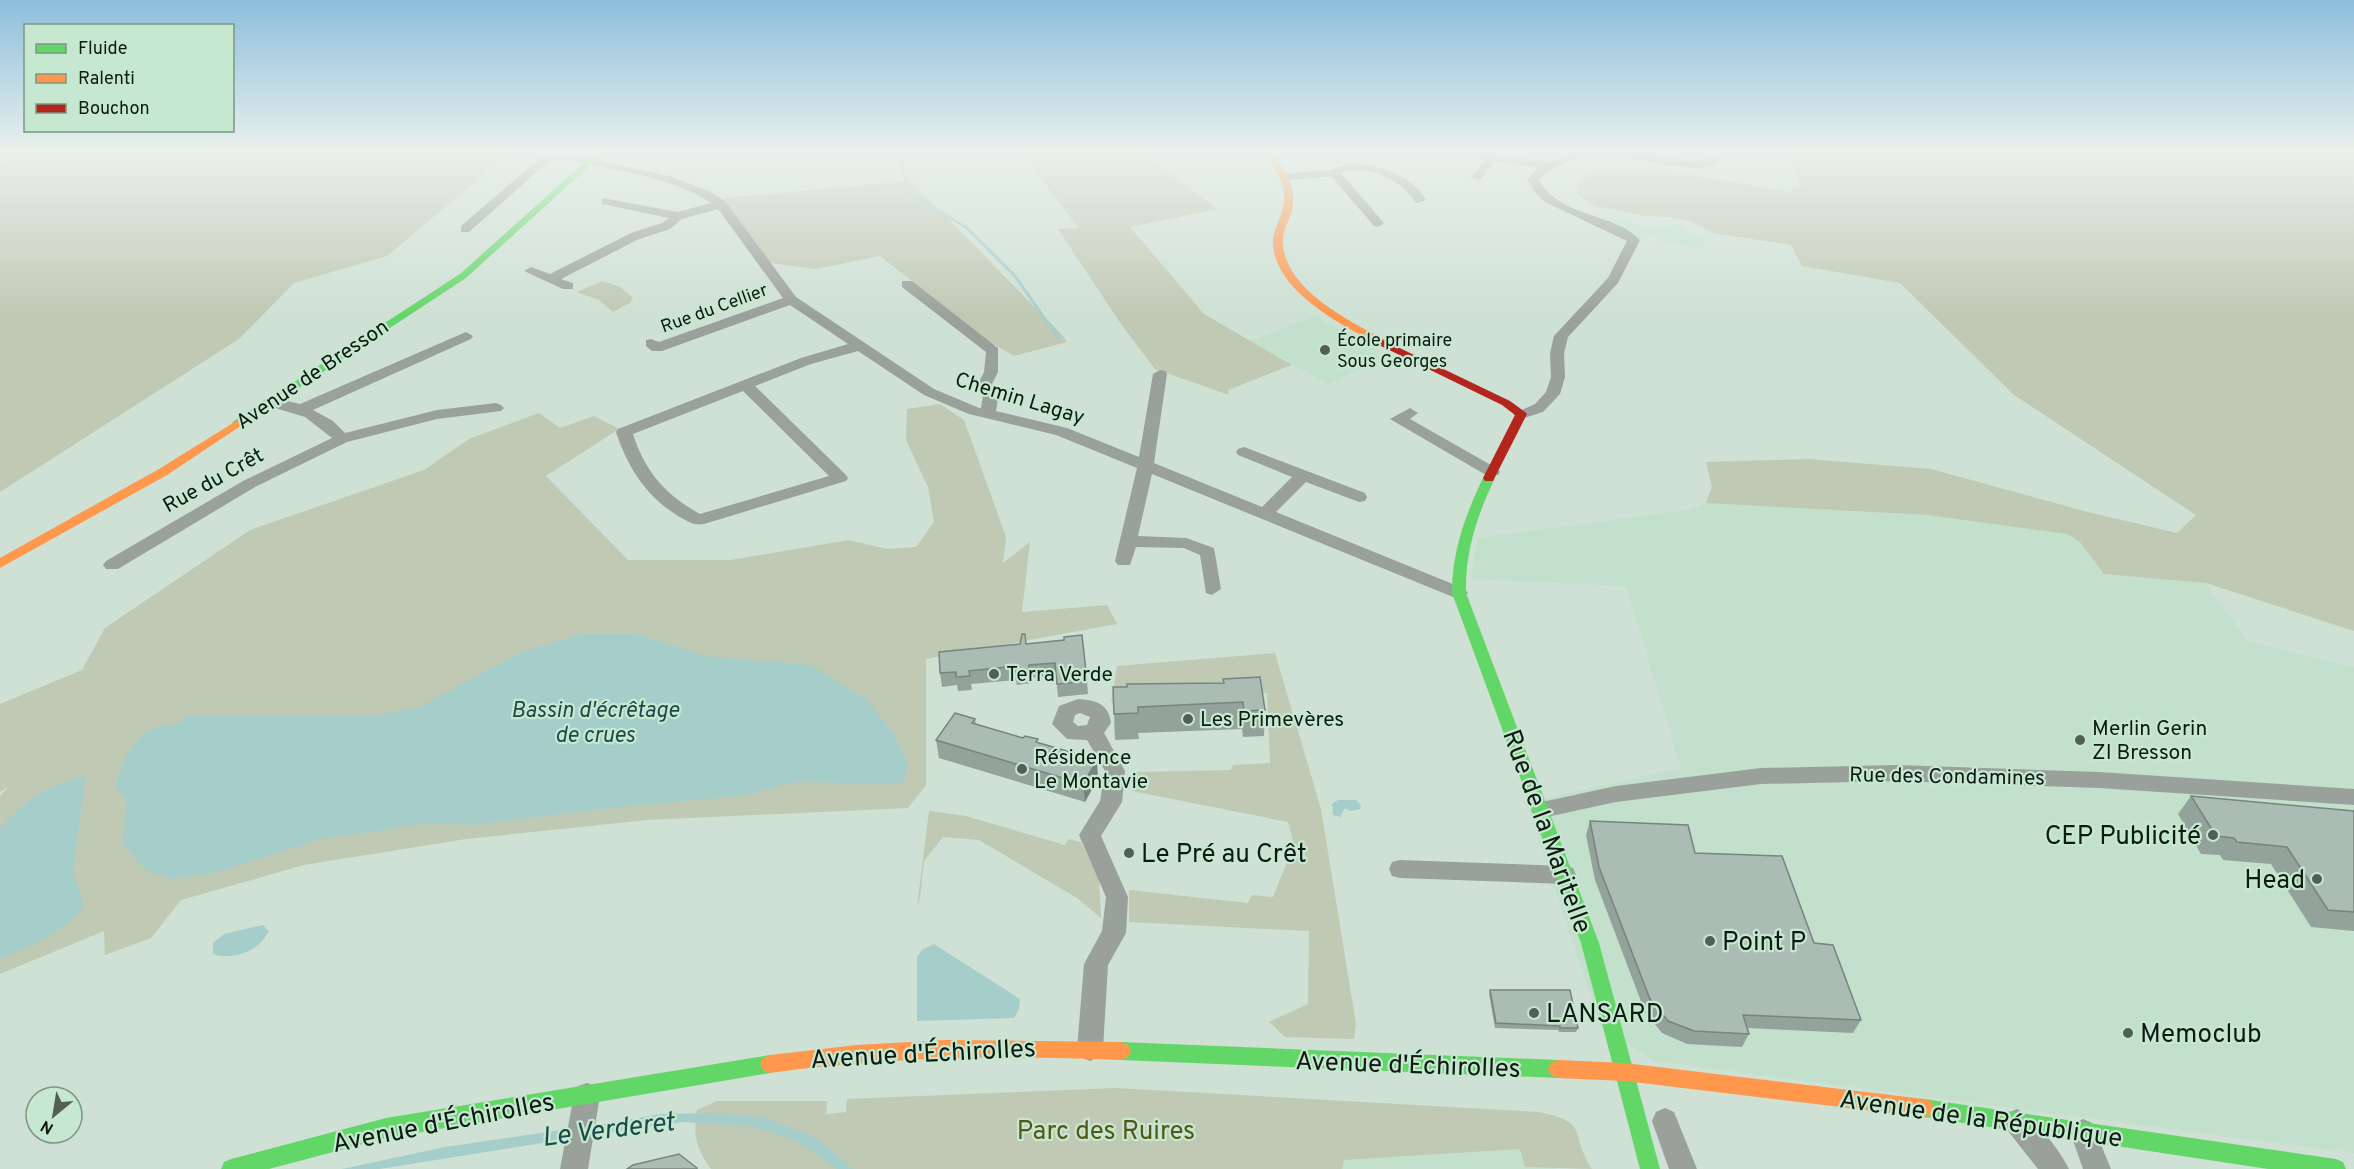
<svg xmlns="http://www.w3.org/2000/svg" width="2354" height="1169" viewBox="0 0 2354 1169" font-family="Overpass,sans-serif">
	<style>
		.built { fill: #c2e0cb }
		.green { fill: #c0c9b4 }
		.water { fill: #a5cecb }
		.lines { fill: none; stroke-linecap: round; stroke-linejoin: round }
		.stream-far1 { stroke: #a5cecb; stroke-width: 3 }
		.stream { stroke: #a5cecb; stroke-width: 4 }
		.street { fill: #9aa19a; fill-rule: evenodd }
		.fast { fill: #63d668; fill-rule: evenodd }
		.slow { fill: #ff974d; fill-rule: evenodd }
		.jam { fill: #b3261e; fill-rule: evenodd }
		.wall { fill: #93a29b }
		.shaded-wall { fill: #78847e }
		.building { fill: #abbcb4; stroke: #78847e; stroke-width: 1.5 }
		.poi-dot { fill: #525f56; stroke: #c7e8d0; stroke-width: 2 }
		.labels { text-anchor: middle; stroke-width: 4.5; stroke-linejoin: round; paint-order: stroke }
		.far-street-label { font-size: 18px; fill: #0e1a12; stroke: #c7e8d0 }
		.far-poi-label { font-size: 18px; fill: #0e1a12; stroke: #c7e8d0; text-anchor: start }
		.street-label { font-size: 21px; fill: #0e1a12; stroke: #c7e8d0 }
		.poi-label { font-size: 21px; fill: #0e1a12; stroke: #c7e8d0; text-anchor: start }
		.water-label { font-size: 22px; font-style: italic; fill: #1b494a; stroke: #c7e8d0 }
		.near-street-label { font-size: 26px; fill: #0e1a12; stroke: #c7e8d0 }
		.near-poi-label { font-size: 26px; fill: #0e1a12; stroke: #c7e8d0; text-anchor: start }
		.near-park-label { font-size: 26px; fill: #555718; stroke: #c7e8d0 }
		.near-water-label { font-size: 27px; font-style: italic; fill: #1b494a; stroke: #c7e8d0 }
	</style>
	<rect width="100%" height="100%" fill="#cfe0d4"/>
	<path class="built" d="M1605 217 1654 227 1680 224 1687 233 1705 240 1701 248 1658 241 1657 237 1647 235 1642 240 1621 225 1599 218Z
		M1315 316 1346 334 1352 332 1382 352 1376 355 1382 358 1328 384 1251 341Z
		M1706 503 1927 515 2067 534 2080 542 2104 574 2206 583 2247 641 2354 667V1153L1654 1061 1600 1026 1526 803 1681 768 1626 586 1471 579 1478 538 1689 510Z
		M1520 1149 1525 1167 1552 1166 1557 1169H1342L1344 1160Z"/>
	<path class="green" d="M12 152H511L387 256 294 283 239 339 0 492V163Z
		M1020 152H1142L1217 209 1130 227 1204 314 1292 365 1228 390 1229 395 1155 369 1121 324 1058 229 1079 228Z
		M1776 152H2354V631L2206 583 2104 574 2080 542 2067 534 1927 515 1706 503 1712 487 1706 462 1808 459 1931 469 2088 512 2177 533 2196 515 2014 395 1900 283 1802 266 1791 245 1713 233 1693 222 1668 217 1646 216 1594 206 1578 195 1577 182C1584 178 1590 172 1598 171 1647 162 1736 184 1787 192L1801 186 1785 155Z
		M911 181 1064 337 1067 342 1014 356 990 342 880 256 816 269 770 263 723 198Z
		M602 281 620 287 633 298 630 303 613 312 599 300 577 292Z
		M940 404 964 420 1006 537 1003 563 1030 542 1022 612 1107 605 1117 624 926 659V785L908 808 647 820 466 839 304 865 181 900 151 938 105 955 104 931 0 974V796L8 787 0 792V704L82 670 105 628 250 530 424 470 469 439 539 413 560 428 594 416 619 429 546 476 628 560H731L848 540 887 549 916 547 934 522 928 487 906 440 907 409Z
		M1275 653 1321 809 1356 1024 1354 1039 1285 1037 1269 1022 1308 1004 1309 931 1129 922V890L1248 903 1252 895 1273 897 1294 845 1288 822 1132 791 1134 772 1231 770 1233 765 1270 763 1267 693 1111 703 1117 666Z
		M929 811 966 816 1065 845 1068 839 1081 842 1099 879 1101 918 1077 898 979 840 943 837 924 861 920 898 917 907Z
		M1116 1088 1538 1112C1591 1122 1569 1134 1592 1169L1525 1167 1520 1149 1344 1160 1342 1169H711C696 1148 693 1136 697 1110L717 1101H827L826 1114 846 1112 847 1099Z"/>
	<path class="water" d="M583 634H636L706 656 811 665 866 699 894 734 908 762 903 784 796 782 740 796 599 809 470 825 429 823 322 839 218 872 172 879 145 870 122 843 127 801 116 787C119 766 131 739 152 729 167 723 173 729 187 716H372L419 707 522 652Z
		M86 777 73 869 84 906C63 934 32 945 0 959V828C23 802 52 781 86 777Z
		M1338 800H1356L1361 805 1360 809 1351 811 1345 808 1340 817 1333 815 1332 804Z
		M263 925 269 931C259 951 234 961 213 954V943L224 934Z
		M934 944 1020 999 1019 1009 1014 1018 917 1021V957L922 950Z
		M709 1113 764 1117 816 1138 854 1169H837L799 1142 754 1127 684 1122 598 1134 599 1125 660 1114Z
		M562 1130 561 1140 379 1169H342L445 1147Z"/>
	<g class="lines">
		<path class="stream-far1" d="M905 152 902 167 908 192 967 228 1015 276 1052 329"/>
		<path class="stream" d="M1051 327 1059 338"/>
		<path class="street" d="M558 152 669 176 709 191 725 201 796 297 934 389 979 408H981L983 395 978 384 984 372 986 352 902 287V281H912L998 348V372L992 384 998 399 996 411 1067 428 1139 457 1153 374 1160 370 1165 371 1167 374 1154 463 1262 507 1292 477 1238 455 1236 452 1238 449 1244 447 1365 493 1367 497 1365 501 1359 502 1306 482 1276 512 1465 589 1468 593 1459 599 1453 597 1152 474 1138 536 1186 538 1214 548 1221 589 1212 595 1206 593 1200 555 1184 548 1136 547 1130 565H1118L1115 561 1137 468 1056 435 969 414 924 395 858 351 811 364 755 386 846 475 848 478 846 481 704 524C694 526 687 521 678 516 646 496 628 468 616 432L618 429 801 358 848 344 790 305 662 351H652L646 346V340L651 339 659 342 783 298 718 209 682 219 670 229 639 239 561 279 573 283V289H563L524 271 531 267 550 274 631 233 662 223 669 218 602 204V198L678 212 711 203C667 174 610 171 560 158L548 162 469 232H461V226L540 158ZM743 391 829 476 700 514C666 495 645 472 633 434Z
			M1451 152H1479L1547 162 1580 152H1635L1687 161 1714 158 1720 161C1689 187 1594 126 1539 180 1560 218 1614 212 1640 240L1618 283 1568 337 1564 353 1565 377 1560 394 1543 412 1521 419 1513 414 1535 404 1546 392 1551 377 1550 353 1554 336 1608 278 1627 241 1545 202 1535 192 1527 179 1538 168 1495 161 1481 179 1477 180 1471 177 1485 160Z
			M1352 163C1381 166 1411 174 1426 200L1416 203C1402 180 1367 163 1341 173L1384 223 1378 227 1374 226 1332 177C1318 175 1292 184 1281 176L1287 173 1330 170Z
			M466 332 473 336 471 339 313 410 333 421 345 433 437 410 496 403 501 405 504 408 501 411 437 419 347 442 255 487 118 569H106L103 565 106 561 243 481 332 438 305 417 265 405 262 402 265 399 270 397 300 404Z
			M1410 408 1418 413 1410 419 1498 469 1500 472 1498 475H1486L1390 419Z
			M1078 699C1096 700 1109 704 1111 723L1104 733 1125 771 1122 802 1101 836 1128 897 1126 933 1108 965 1103 1049 1099 1057 1090 1061 1081 1057 1077 1049 1084 964 1102 931 1106 897 1079 835 1100 801 1105 771 1087 740 1067 739 1052 724 1059 706ZM1080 713 1090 717 1087 725 1078 726 1073 722 1075 715Z
			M1897 765 2099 772 2354 789V805L2099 788 1897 781 1761 784 1616 802 1542 818 1534 816 1531 810 1534 804 1542 802 1616 786 1761 768Z
			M1400 860 1565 866 1573 868 1576 875 1573 882 1565 884 1400 878 1392 876 1389 869 1392 862Z
			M587 1083 596 1086 600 1095 588 1169H560L574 1095 578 1086Z
			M1665 1108 1674 1112 1697 1169H1669L1652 1121 1656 1112Z
			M2017 1109C2034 1116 2061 1152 2069 1169H2038L2008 1131 2004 1122 2008 1113Z
			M2083 1119 2092 1123 2111 1169H2083L2070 1132 2074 1123Z"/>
		<path class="fast" d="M596 152H605L466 278 242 425H234L232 423 234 421 460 274Z
			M1489 474 1495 478C1477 516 1465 551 1466 593L1599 943 1660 1169H1640L1581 943 1452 593C1452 551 1465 516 1483 478Z
			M1121 1042 1558 1060 1565 1063 1568 1069 1565 1075 1558 1078 1121 1060 1114 1057 1111 1051 1114 1045Z
			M770 1055 777 1058 780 1064 777 1070 770 1073 386 1138 269 1169H221L224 1162 231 1159 386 1118Z
			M1924 1099 2336 1159 2343 1162 2346 1169H2268L1924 1117 1917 1115 1914 1108 1917 1101Z"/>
		<path class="slow" d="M1263 152H1271C1287 171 1298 189 1291 214 1287 224 1282 234 1283 245 1287 291 1351 322 1387 341V345H1379C1342 325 1277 293 1273 245 1272 234 1278 224 1281 214 1290 189 1278 172 1263 152Z
			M238 420 242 421 244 423 242 425 167 475 0 568V558L159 469Z
			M945 1040 1121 1042 1128 1045 1131 1051 1128 1057 1121 1060C1003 1055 887 1057 770 1073L763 1070 760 1064 763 1058 770 1055 857 1045Z
			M1558 1060 1625 1063 1924 1099 1931 1101 1934 1108 1931 1115 1924 1117 1625 1081 1558 1078 1551 1075 1548 1069 1551 1063Z"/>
		<path class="jam" d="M1383 340 1510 401 1525 412 1527 414 1493 481H1485L1483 478 1515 415 1502 405 1379 345V341Z"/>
	</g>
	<path class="wall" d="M1064 640 1087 681 1088 694 1058 697 1056 676 1030 678 1031 683 1017 685 1016 680 971 684 972 690 958 691 957 685 942 687 940 673 1026 644Z
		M1223 679 1265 710 1264 736 1243 737 1242 729 1138 733 1139 739 1115 740 1113 687 1223 683Z
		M975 719 976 724 1039 743 1098 778 1085 802 939 758 936 740Z
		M2191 796 2354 811V931L2311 927 2271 864 2223 860 2220 855 2201 854 2178 814Z
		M1590 821 1695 853 1814 943 1861 1020 1853 1033 1748 1028 1749 1034 1742 1047 1687 1044 1662 1033 1645 1012 1595 880 1586 835Z
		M1490 990 1578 1028 1576 1032H1559L1558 1030 1495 1028 1489 994Z"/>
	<path class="shaded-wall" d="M1097 760 1098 778 1085 802 1083 784Z"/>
	<path class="building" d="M1022 634H1025L1026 644 1064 640V637L1082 635 1087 681 1057 684 1055 663 1029 665V670L1015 672 1016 666 969 671 970 676 956 677V672L940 673 939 652 1020 644Z
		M1260 677 1265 710 1244 711 1243 702 1138 707V713L1114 714 1113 687H1127V684L1224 683 1223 679Z
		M955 713 975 719 972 723 1023 738 1025 736 1038 739 1036 742 1097 760 1083 784 936 740Z
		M2191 796 2354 811V912L2328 910 2287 847 2237 842 2234 838 2216 836Z
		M1590 821 1688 825 1695 853 1782 856 1814 943 1833 945 1861 1020 1743 1015 1749 1034 1694 1031 1668 1021 1650 999 1599 867Z
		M1490 990H1570L1578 1028H1560V1026L1496 1023Z
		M679 1154 697 1168V1169H627L633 1165Z"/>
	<linearGradient id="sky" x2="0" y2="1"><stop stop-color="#8dbedc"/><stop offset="0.48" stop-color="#e9f1ec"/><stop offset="1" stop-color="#e9f1ec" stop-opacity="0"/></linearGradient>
	<rect width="2354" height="316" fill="url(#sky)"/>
	<g class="poi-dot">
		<circle cx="1325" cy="350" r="6"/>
		<circle cx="994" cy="674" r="6"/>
		<circle cx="1188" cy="719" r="6"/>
		<circle cx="2080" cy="740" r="6"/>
		<circle cx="1022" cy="769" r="6"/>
		<circle cx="2213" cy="835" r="6"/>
		<circle cx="1129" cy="853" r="6"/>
		<circle cx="2317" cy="879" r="6"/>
		<circle cx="1710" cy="941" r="6"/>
		<circle cx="1534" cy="1013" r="6"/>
		<circle cx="2128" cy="1033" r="6"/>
	</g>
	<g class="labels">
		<g class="far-street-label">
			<text transform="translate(714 308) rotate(-20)" y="6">Rue du Cellier</text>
		</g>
		<g class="far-poi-label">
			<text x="1337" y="346">École primaire<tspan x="1337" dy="21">Sous Georges</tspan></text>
		</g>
		<g class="street-label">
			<text transform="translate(312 374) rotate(-34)" y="7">Avenue de Bresson</text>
			<text transform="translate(1020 398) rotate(17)" y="7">Chemin Lagay</text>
			<text transform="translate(213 480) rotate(-29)" y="7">Rue du Crêt</text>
			<text transform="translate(1947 776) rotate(1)" y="7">Rue des Condamines</text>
		</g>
		<g class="poi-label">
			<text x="1006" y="681">Terra Verde</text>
			<text x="1200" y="726">Les Primevères</text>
			<text x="2092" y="735">Merlin Gerin<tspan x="2092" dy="24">ZI Bresson</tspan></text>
			<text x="1034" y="764">Résidence<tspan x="1034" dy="24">Le Montavie</tspan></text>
		</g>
		<g class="water-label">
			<text x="595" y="717">Bassin d'écrêtage<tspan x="595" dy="25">de crues</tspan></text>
		</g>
		<g class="near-street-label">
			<text transform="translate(1548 831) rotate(70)" y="9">Rue de la Maritelle</text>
			<text transform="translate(923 1053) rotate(-3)" y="9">Avenue d'Échirolles</text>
			<text transform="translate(1408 1064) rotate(2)" y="9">Avenue d'Échirolles</text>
			<text transform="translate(1981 1118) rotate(8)" y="9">Avenue de la République</text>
			<text transform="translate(443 1122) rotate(-11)" y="9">Avenue d'Échirolles</text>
		</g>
		<g class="near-poi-label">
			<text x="2201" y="844" text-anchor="end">CEP Publicité</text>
			<text x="1141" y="862">Le Pré au Crêt</text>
			<text x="2305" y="888" text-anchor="end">Head</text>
			<text x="1722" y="950">Point P</text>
			<text x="1546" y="1022">LANSARD</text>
			<text x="2140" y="1042">Memoclub</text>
		</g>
		<g class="near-park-label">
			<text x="1106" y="1139">Parc des Ruires</text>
		</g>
		<g class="near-water-label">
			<text transform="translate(608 1129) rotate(-7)" y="9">Le Verderet</text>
		</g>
	</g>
	<rect x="24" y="24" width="210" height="108" fill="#c7e8d0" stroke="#7d9684" stroke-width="1.5"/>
	<rect x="36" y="44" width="30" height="9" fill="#63d668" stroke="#7d9684" stroke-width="1.5"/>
	<text x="78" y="54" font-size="18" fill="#0e1a12">Fluide</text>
	<rect x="36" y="74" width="30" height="9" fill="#ff974d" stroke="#7d9684" stroke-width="1.5"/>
	<text x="78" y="84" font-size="18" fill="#0e1a12">Ralenti</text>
	<rect x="36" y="104" width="30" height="9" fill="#b3261e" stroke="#7d9684" stroke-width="1.5"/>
	<text x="78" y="114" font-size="18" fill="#0e1a12">Bouchon</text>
	<g transform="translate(54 1115) rotate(210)"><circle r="28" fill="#c7e8d0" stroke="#7d9684" stroke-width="1.5"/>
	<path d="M0-4.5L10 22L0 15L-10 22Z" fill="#525f56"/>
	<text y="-9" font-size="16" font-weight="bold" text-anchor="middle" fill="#0e1a12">N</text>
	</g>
</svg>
